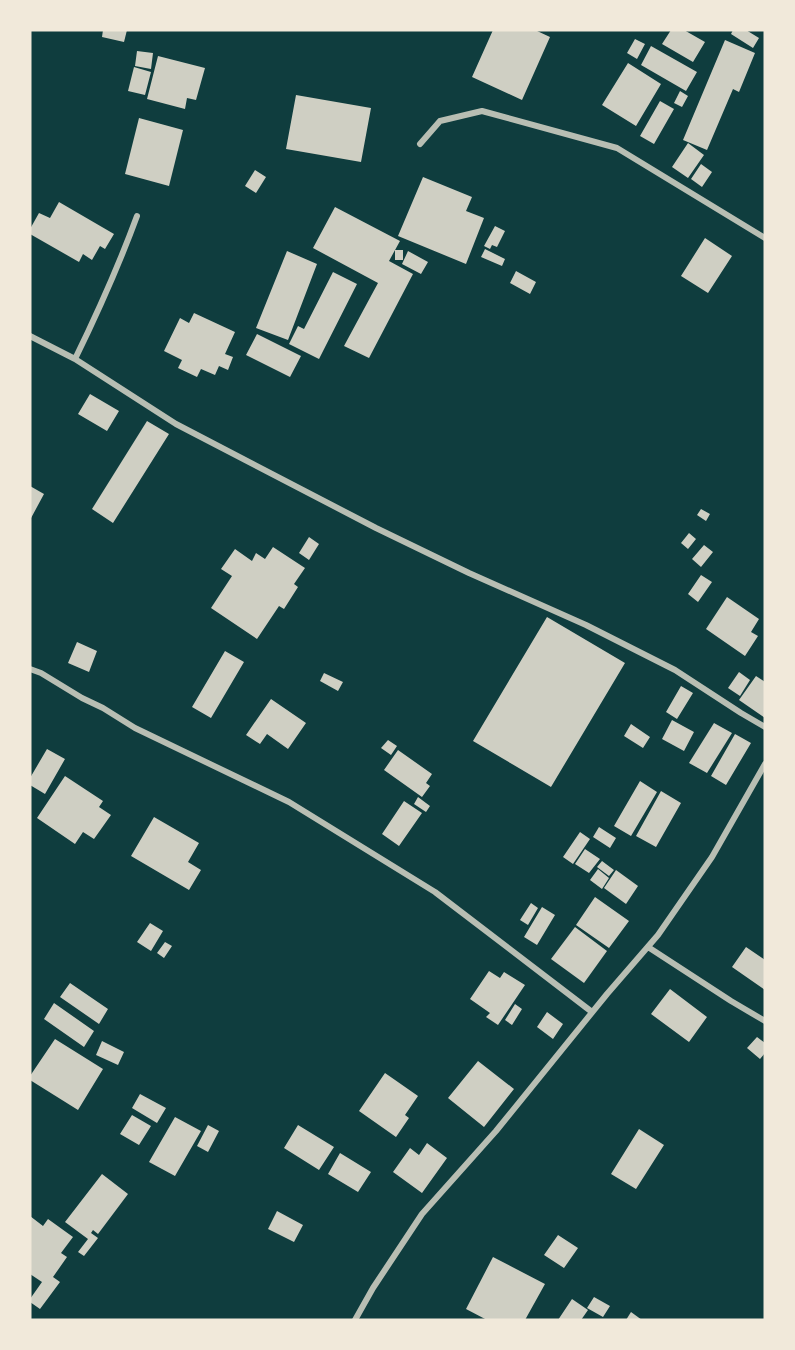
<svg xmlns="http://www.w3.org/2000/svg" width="795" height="1350" viewBox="0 0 795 1350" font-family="'PT Sans Narrow',sans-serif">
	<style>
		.building { fill: #cfcfc3 }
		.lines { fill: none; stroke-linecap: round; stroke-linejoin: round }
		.minor { stroke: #b8beb3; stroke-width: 6 }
	</style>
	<rect width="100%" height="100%" fill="#0f3d3e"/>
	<path class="building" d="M103 30H127L124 42 102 37Z
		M493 30H535L550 37 522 100 472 77Z
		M671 30H684L705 42 693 62 662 44Z
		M733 30H746L759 38 753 48 731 34Z
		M635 39 645 44 637 59 627 53Z
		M725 40 755 53 739 92 733 89 707 150 683 140Z
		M651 46 697 72 686 91 641 65Z
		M137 51 153 53 151 69 135 66Z
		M158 56 205 68 196 100 187 98 185 109 147 99Z
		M628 63 661 84 636 126 602 105Z
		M134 67 151 72 145 95 128 91Z
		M680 91 688 96 682 107 674 103Z
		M296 95 371 108 361 162 286 149Z
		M660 101 674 109 654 144 640 136Z
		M139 118 183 130 169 186 125 174Z
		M688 143 704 155 688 178 672 167Z
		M701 164 712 172 702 187 691 179Z
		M255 170 266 177 256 193 245 186Z
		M423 177 472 197 466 211 484 218 466 264 398 236Z
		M59 202 114 234 105 249 100 246 92 260 83 254 79 262 30 234V229L39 213 50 218Z
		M335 207 400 241 389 261 413 274 369 358 344 346 378 283 313 248Z
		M495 226 505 231 497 247 492 245 490 249 484 246Z
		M705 238 732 256 708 293 681 276Z
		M485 249 505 259 502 266 481 257Z
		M395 250H403V260H395Z
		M287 251 317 264 288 340 256 328Z
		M408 251 428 262 421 274 402 264Z
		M516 271 536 282 530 294 510 283Z
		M333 272 357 284 319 359 289 344 298 326 304 329Z
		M194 313 235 332 225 354 233 357 228 370 219 366 215 375 201 369 197 377 178 368 182 360 164 351 180 318 189 323Z
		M257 334 301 356 290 377 246 355Z
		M90 394 119 411 107 431 78 414Z
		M147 421 169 434 113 523 92 509Z
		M30 486 44 494 30 520Z
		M701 509 710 514 706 521 697 515Z
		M689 533 696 539 688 549 681 543Z
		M309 537 319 544 309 560 299 553Z
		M704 545 713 552 701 567 692 559Z
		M273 547 305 568 294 584 298 587 284 609 279 606 257 639 211 608 232 576 221 569 235 549 252 561 256 553 265 559Z
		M701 575 712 582 698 602 688 594Z
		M727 597 759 619 751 632 758 636 745 656 706 629Z
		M547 617 625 663 551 787 473 741Z
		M77 642 97 651 89 672 68 663Z
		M225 651 244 662 211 718 192 707Z
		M739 672 750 680 740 696 728 688Z
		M324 673 343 682 338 691 320 681Z
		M756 676 765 682V718L739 700Z
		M681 686 693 693 677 719 666 712Z
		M271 699 306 723 288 749 267 734 260 744 246 735Z
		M672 720 694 732 684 751 662 739Z
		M714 723 732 733 707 773 689 763Z
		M631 724 650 737 643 748 624 736Z
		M735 734 751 743 726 785 711 776Z
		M388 740 397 746 391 755 381 748Z
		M47 749 65 759 45 794 30 785V778Z
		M398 750 432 774 426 783 430 786 422 797 384 770Z
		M65 776 103 801 99 807 111 815 94 839 83 832 75 844 37 818Z
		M640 781 657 792 631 836 614 826Z
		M661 791 681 803 656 847 636 836Z
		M418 797 430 806 426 812 414 804Z
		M404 801 422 813 399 846 382 834Z
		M154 817 199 843 188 862 201 870 189 890 131 856Z
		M599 827 616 838 610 848 593 837Z
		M580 832 590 839 573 864 563 857Z
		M585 849 600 859 589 873 575 864Z
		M602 861 614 870 609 876 597 867Z
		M598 869 609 878 602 889 590 880Z
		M616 870 638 886 626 904 604 888Z
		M595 897 629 921 609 948 576 925Z
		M531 903 538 908 528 925 520 920Z
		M542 907 555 915 537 945 524 937Z
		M150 923 163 931 151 951 137 942Z
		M575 927 607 951 584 983 551 959Z
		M165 942 172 946 164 958 157 953Z
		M746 947 765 960V990L732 967Z
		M489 971 500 978 504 972 525 985 498 1025 486 1017 490 1013 470 999Z
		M70 983 108 1009 99 1024 60 997Z
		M670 989 707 1017 689 1042 651 1014Z
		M54 1003 94 1031 84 1047 44 1019Z
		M515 1004 522 1009 512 1025 505 1020Z
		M547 1012 563 1024 553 1039 537 1027Z
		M757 1037 765 1043V1053L760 1059 747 1048Z
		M55 1039 103 1069 78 1110 30 1080V1076Z
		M102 1041 124 1052 118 1065 96 1055Z
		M478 1061 514 1089 484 1127 448 1098Z
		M385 1073 418 1096 405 1115 409 1118 396 1137 359 1111Z
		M140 1094 166 1108 157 1123 132 1108Z
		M132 1115 151 1126 139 1145 120 1134Z
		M175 1117 201 1131 175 1176 149 1162Z
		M208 1125 219 1131 208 1152 197 1146Z
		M298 1125 334 1147 319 1170 284 1148Z
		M639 1129 664 1145 636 1189 611 1174Z
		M427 1143 447 1158 422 1193 393 1172 410 1148 419 1155Z
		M340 1153 371 1172 358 1192 328 1174Z
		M102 1174 128 1194 98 1234 93 1230 91 1233 98 1238 84 1256 78 1252 88 1239 65 1222Z
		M277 1211 303 1225 294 1242 268 1229Z
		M30 1216 43 1226 48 1219 73 1237 61 1253 67 1257 53 1277 60 1282 40 1309 30 1302V1299L42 1282 30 1274Z
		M558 1235 578 1248 564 1268 544 1255Z
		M493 1257 545 1284 525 1320H487L466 1309Z
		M594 1297 610 1306 603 1317 587 1308Z
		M572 1299 588 1310 581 1320H558Z
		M631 1312 642 1320H626Z"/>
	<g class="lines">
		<path class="minor" d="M420 144 440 121 482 111 617 148 765 238
			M30 336 75 359 176 424 376 528 469 573 586 625 675 670 741 713 765 727
			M75 359C98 312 119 265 137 216
			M30 669 41 673 82 698 103 708 135 728 289 802 435 892 592 1012
			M648 947 731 1001 765 1021
			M355 1320 373 1288 422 1214 496 1131 607 994 658 935 712 857 765 764"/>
	</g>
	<rect width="795" height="1350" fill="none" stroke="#f1e9da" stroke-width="63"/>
</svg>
